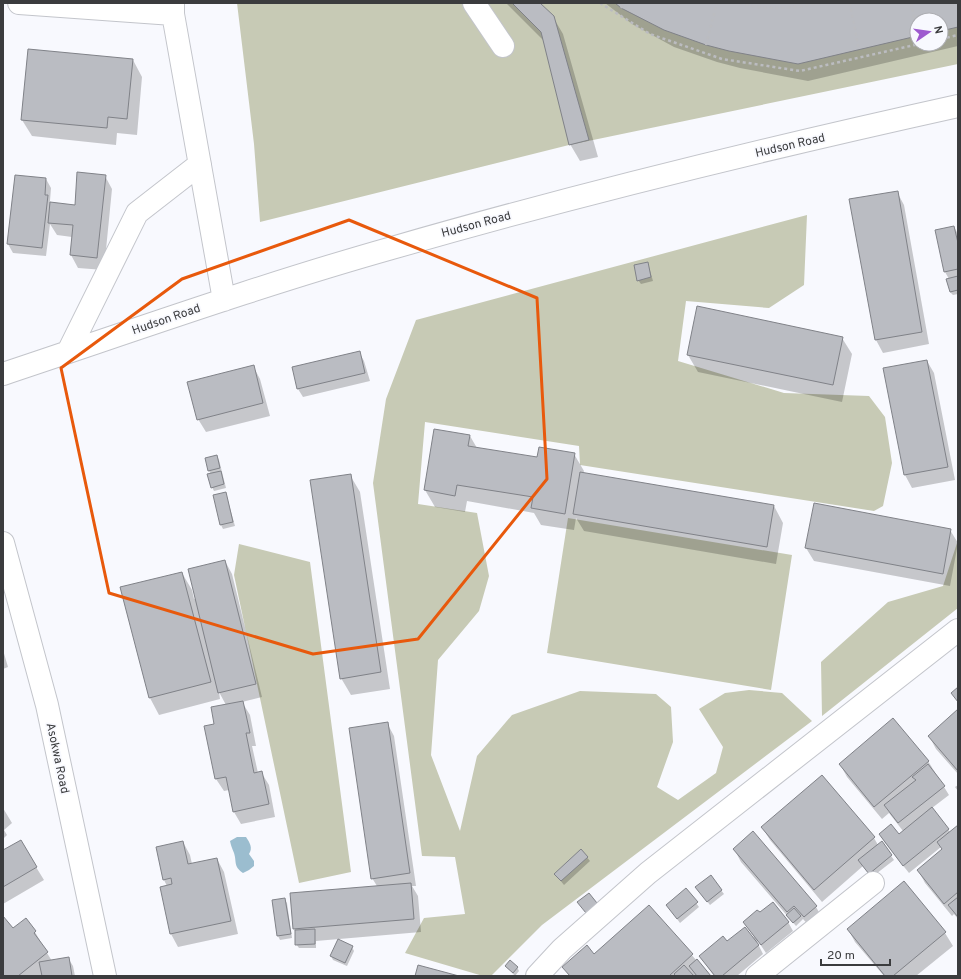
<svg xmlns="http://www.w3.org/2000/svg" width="961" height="979" viewBox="0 0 961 979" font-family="Overpass,sans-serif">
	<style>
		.green { fill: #c7cab5; fill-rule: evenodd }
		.water { fill: #9bbdcf }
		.shadow { fill: #0003; fill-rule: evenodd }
		.building { fill: #babcc2; stroke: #808288 }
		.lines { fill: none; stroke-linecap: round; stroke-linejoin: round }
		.minor-casing { stroke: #c3c5cb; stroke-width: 24 }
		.path { stroke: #bbbcc0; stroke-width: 2.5; stroke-dasharray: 3 3; stroke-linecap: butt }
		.minor { stroke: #fff; stroke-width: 22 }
		.marked { fill: none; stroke: #e8590c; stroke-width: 3; stroke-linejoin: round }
		.labels { text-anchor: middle; stroke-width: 3.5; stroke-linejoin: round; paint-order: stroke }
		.street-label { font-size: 12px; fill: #3b3c3e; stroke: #f8f9fe }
	</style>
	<rect width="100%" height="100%" fill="#f8f9fe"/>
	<path class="green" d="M237 3H958V64L569 145 260 222 254 144ZM917 20H941V44H917Z
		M807 215 804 285 769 308 686 301 678 361 784 393 869 396 885 417 892 463 883 506 874 511 580 465 579 446 425 422 418 504 477 513 489 576 479 611 438 660 431 755 460 831 477 756 512 715 580 691 656 694 671 707 673 742 657 787 678 800 716 773 723 747 699 709 725 693 749 690 782 693 812 721 542 925 491 976H483L405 953 424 918 465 914 455 857 422 856 373 483 386 399 416 320Z
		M568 518 792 555 771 690 547 653Z
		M958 540V608L822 716 821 662 888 602 943 586Z
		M239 544 310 562 351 872 299 883 234 575Z"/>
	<path class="water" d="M237 837H246C250 843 253 848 249 854L254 861V866L249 870 243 873C233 866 237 862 234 853 232 848 231 846 230 841Z"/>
	<path class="shadow" d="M506 3H539L553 17 563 34 598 157 580 161 570 144 544 41Z
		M605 3H958V46L808 81 740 68 717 62 674 47 632 24ZM917 20H941V44H917Z
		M133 60 142 77 137 135 117 133 116 145 32 136 22 120Z
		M16 176 46 179 51 188 50 201 51 203 76 206 105 176 112 189 104 270 78 268 71 255 72 237 57 235 50 224 46 256 13 253 8 244Z
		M897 192 904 205 929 344 883 353 876 340Z
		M954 227 958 234V294L953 295 950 292 949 279 945 272Z
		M647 263 649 267 653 281 641 284 638 280Z
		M842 338 852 354 842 402 698 372 688 355Z
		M359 352 364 361 370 381 303 397 298 389 293 368Z
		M927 361 934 373 955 480 912 488 905 475 885 369Z
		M253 366 260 379 270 416 206 432 198 419Z
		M470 436 477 448 538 458 574 454 584 471 583 474 774 506 783 523 776 564 584 531 576 518 574 530 541 525 534 513 467 501 465 512 435 507 425 490Z
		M217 456 219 460 226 488 214 491 212 487 211 474 209 471Z
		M350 475 360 492 390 689 351 695 341 678Z
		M225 493 227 497 235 526 223 529 221 525 214 495Z
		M950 530 958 543 950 586 814 561 806 548Z
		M225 561 232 574 262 697 242 702 250 715 256 746H252L258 773 261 772 269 785 275 817 241 824 234 812 229 790 224 791 216 779V725L226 705 219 692 220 699 159 715 150 698 122 588 182 573 192 590 194 599 196 598Z
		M3 650 8 667 3 669Z
		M958 711V774L936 749 929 736Z
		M387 723 394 736 416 886H412L418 896 421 932 316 941V948H299L296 944V933L294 929 291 894 377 886 372 878Z
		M928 761 949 795 932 808 950 832 958 826V919L954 914 952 916 925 883 918 870 943 850 941 847 909 873 885 843 880 835H898L903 831 889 813 882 819 847 777 840 764Z
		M821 776 874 838 878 845 882 843 894 860 872 877 863 866 822 902 770 840 762 827Z
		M958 785V791L955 787Z
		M3 808 12 823 4 830 7 835 3 839Z
		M183 842 190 855 192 864 217 859 224 872 238 934 178 947 171 934 161 888 167 886 164 880 157 847Z
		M734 849 816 907 823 919 812 929 803 919 796 926 741 862Z
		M581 850 590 861 564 885 555 874Z
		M3 852 36 867 44 880 3 904Z
		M710 876 724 894 710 905 699 891Z
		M904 883 945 933 953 946 916 976H884L855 942 848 929Z
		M686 889 699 907 680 923 667 905Z
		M284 899 287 903 292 938 280 940 278 936Z
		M649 906 710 976H569L564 967 594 955Z
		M3 918 13 930 35 932 42 944V945L52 961 68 958 73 966 75 976H3Z
		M744 922H788L793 931 766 953 758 941 757 942 763 954 737 976H714L700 956 727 943 753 938 754 937Z
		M352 947 354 951 347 966 333 960 331 956Z
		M506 966 517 967 519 971 515 976Z"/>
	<path class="building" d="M512 3H540L554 16 589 140 569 145 541 32Z
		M615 3H958V27L941 31V20H917V36L798 64 729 51 706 45 664 30 621 8Z
		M28 49 133 59 127 119 108 117 107 128 21 120Z
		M77 172 106 175 97 258 70 255 73 225 48 223 50 202 75 205Z
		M15 175 46 178 45 195H48L42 248 7 244Z
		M898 191 922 332 875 340 849 199Z
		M954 226 958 243V269L944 272 935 230Z
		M648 262 651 277 637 281 634 265Z
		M958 276V290L950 292 946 279Z
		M697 306 843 337 833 385 687 355Z
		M360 351 365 373 297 389 292 367Z
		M927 360 948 467 904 475 883 368Z
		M254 365 263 403 197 420 187 382Z
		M434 429 470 435 468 446 537 457 539 447 575 453 565 514 531 508 533 497 457 485 455 496 424 490Z
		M217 455 220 468 208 471 205 458Z
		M221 471 224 484 211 488 207 474Z
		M580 472 774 505 767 547 573 514Z
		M351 474 381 672 340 679 310 480Z
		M226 492 233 522 220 525 213 495Z
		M814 503 951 529 943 574 805 548Z
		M225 560 256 684 218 693 188 569Z
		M182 572 211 682 149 698 120 587Z
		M958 687V702L951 693Z
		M243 701 250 733H246L254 773 262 771 269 804 233 812 226 777 215 779 204 726 214 724 211 707Z
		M958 709V771L928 736Z
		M893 718 929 761 874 807 839 764Z
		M388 722 410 873 371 879 349 728Z
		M928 764 945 786 898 823 884 805 916 780 912 777Z
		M822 775 875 837 814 890 761 827Z
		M932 807 949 829 903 866 879 834 891 824 899 834Z
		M958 825V892L944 904 917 870 942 849 937 842Z
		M753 831 817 906 804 917 794 906 787 912 733 849Z
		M21 840 37 867 3 887V850Z
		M183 841 188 864 217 858 231 921 170 934 160 887 172 884 171 878 163 880 156 847Z
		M882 841 892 855 869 874 858 860Z
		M581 849 588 857 561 881 554 874Z
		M711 875 722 890 707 902 695 887Z
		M904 881 946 932 893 976H885L847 929Z
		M411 883 414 919 293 929 290 893Z
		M686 888 698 902 677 919 666 905Z
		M589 893 597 903 586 913 577 902Z
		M958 897V917L948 905Z
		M285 898 291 934 277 936 272 900Z
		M773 902 789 922 761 945 743 922 757 910 760 912Z
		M649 905 693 954 669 976H570L562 967 587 945 594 954Z
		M794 908 801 916 793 923 786 915Z
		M3 916 13 928 26 918 36 931 34 933 48 952 18 976H3Z
		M745 927 759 945 722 976H715L699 956 723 936 727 941Z
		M315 929V944L295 945V930Z
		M338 939 353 946 345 963 330 956Z
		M69 957 72 976H42L39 962Z
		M697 959 711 976H697L689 966Z
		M510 960 518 967 513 973 505 966Z
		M418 965 459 976H415Z
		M684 965 694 976H676L674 974Z"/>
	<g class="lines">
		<g class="minor-casing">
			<path id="minor" d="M19 3 173 14
				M173 3V14L224 300
				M474 3 503 46
				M68 352 137 213 200 164
				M3 374C132 331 261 285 392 248 579 194 768 148 958 106
				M3 543 47 705 105 976
				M537 976 562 949 648 873 958 630
				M757 976 873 883"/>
		</g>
		<path class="path" d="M600 3 650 34 722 59 800 71 919 44
			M740 3C767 11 794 8 821 3
			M850 3 859 50
			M911 3 917 30
			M621 8 624 3
			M941 39 958 35
			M706 45 717 3"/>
		<use href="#minor" class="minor"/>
	</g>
	<path class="marked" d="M349 220 537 298 547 479 418 639 313 654 109 593 61 368 182 279Z"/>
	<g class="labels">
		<g class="street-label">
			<text transform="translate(790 145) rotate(-13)" y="4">Hudson Road</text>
			<text transform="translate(476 224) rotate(-15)" y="4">Hudson Road</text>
			<text transform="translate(166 319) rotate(-19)" y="4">Hudson Road</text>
			<text transform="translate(58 758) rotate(78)" y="4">Asokwa Road</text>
		</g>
	</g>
	<rect width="961" height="979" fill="none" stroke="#3b3c3e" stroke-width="8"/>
	<g transform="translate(929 32) rotate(77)"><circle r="19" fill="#f8f9fe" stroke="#acadb1"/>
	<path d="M0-3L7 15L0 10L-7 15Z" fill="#9e5acf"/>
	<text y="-6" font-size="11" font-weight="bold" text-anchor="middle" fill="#3b3c3e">N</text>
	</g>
	<path d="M821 959v6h69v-6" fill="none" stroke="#3b3c3e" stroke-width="2"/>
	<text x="827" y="959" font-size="12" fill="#3b3c3e" stroke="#f8f9fe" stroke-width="3" paint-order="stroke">20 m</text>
</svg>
